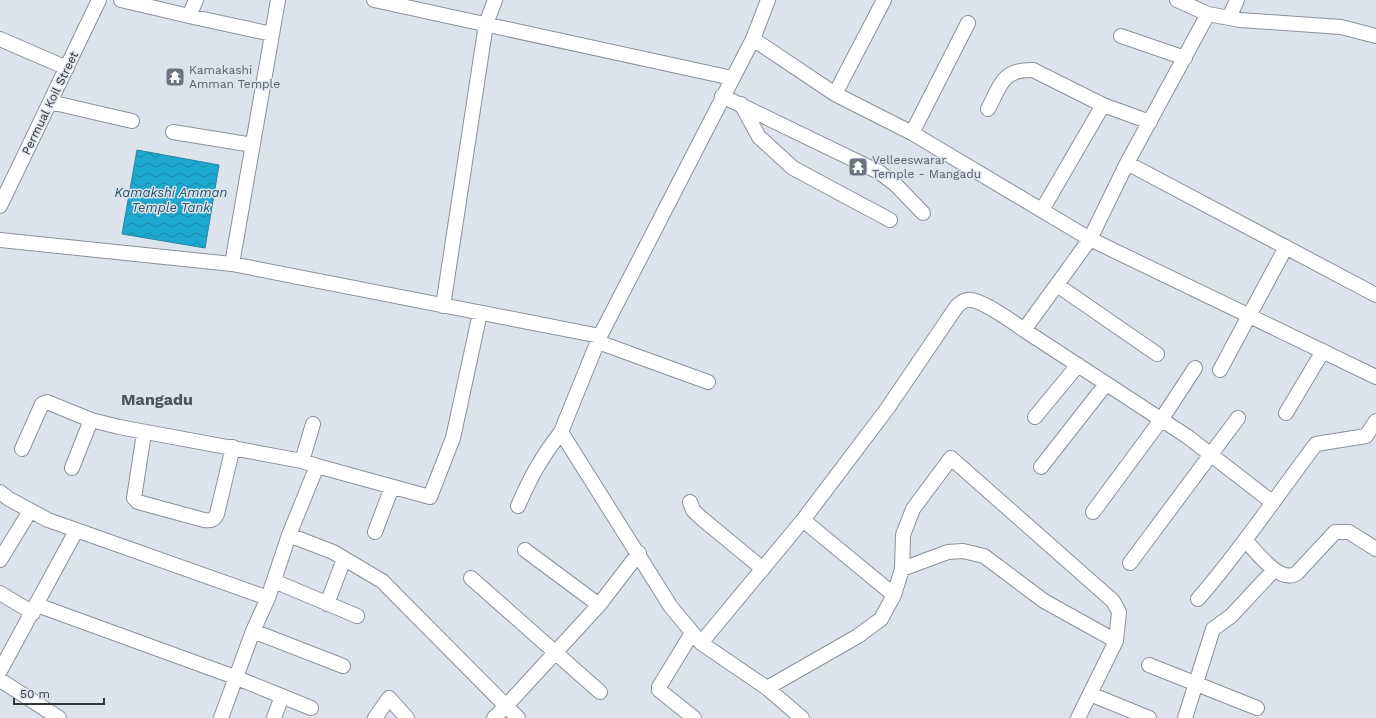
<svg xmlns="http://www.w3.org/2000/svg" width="1376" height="718" viewBox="0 0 1376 718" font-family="'Work Sans',sans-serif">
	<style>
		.water { fill: url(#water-waves); stroke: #2487a2 }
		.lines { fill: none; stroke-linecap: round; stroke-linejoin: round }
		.minor-casing { stroke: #8b9199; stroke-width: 16 }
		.minor { stroke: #fff; stroke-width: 14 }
		.labels { text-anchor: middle; stroke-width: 3; stroke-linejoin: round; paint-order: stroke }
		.worship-label { font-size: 12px; fill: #5b616d; stroke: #dde3ec; text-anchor: start }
		.street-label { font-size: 12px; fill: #34373a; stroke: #dde3ec }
		.water-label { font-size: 13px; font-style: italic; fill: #215565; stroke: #dde3ec }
		.district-label { font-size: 16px; font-weight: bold; fill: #4f545c; stroke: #dde3ec }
	</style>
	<defs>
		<pattern id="water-waves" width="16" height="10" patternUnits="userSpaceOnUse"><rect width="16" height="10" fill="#1da9cf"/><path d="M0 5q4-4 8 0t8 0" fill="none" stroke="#1a8aa9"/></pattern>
	</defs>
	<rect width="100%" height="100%" fill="#dde3ec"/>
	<path class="water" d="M137 150 219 165 205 248 122 234Z"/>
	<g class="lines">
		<g class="minor-casing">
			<path id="minor" d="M121 0 189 16 196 0
				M374 0 732 78
				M1177 0 1208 14 1240 20 1341 27 1376 36
				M1208 14 1127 163 1090 239 1024 330 1188 437 1272 502
				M189 16 272 34
				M1229 18 1237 0
				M1121 36 1185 58
				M0 39 67 68
				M753 39 835 94 912 133 1090 239 1376 377
				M835 94 884 0
				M722 96 879 172 895 184 923 213
				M50 102 132 121
				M741 104 759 137 793 168 890 220
				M988 109C1001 85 1002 69 1033 70L1103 105 1150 122
				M173 132 253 145
				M912 133 968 23
				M1127 163 1376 295
				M0 206 99 0
				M1042 210 1103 105
				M0 240 232 264 600 336 561 432 671 607 701 643 767 688 802 718
				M232 264 278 0
				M1057 285 1157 354
				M443 306 486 24 495 0
				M600 336 753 39 768 0
				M598 342 708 382
				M1220 370 1286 247
				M1286 413 1323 351
				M1035 417 1078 365
				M144 433 134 498 138 502 204 520C211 521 214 520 217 514L233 447
				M22 449 42 404 47 402 91 420 119 427 302 461
				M317 466 430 497 453 438 480 313
				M1041 467 1106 384
				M72 468 91 420
				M0 492 9 499 48 520 268 598
				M690 502 693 510 700 517 763 569
				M518 506C531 476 541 458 561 432
				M1093 512 1161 420 1195 368
				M375 532 392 487
				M289 535 333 552 382 581 506 706 599 605 639 553
				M1245 540C1256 551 1280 585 1297 573L1335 532H1349L1376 549
				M525 550 599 605
				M0 560 30 511
				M1130 563 1238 418
				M902 569 948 552 963 551 984 556 1044 601 1116 641
				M471 578 600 692
				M274 581 357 616
				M0 593 33 613
				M894 595 902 569 903 535 913 509 951 458 1113 601 1119 612 1116 641 1078 718
				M1198 599C1241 550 1277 495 1316 444L1366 436 1376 421
				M327 604 344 559
				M37 605 232 676 311 708
				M253 631 343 666
				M692 633 659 687V690L694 718
				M701 643 803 520 887 409 957 306C962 302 965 299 971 300 983 301 1013 322 1024 330
				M1149 665 1257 708
				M0 671 76 531
				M0 680 59 718
				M767 688 858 636 881 619 894 595 803 520
				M1090 694 1149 718
				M221 718 253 631 268 598 289 535 317 466 302 461 313 424
				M274 718 282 696
				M375 718 389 698 407 718
				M494 718 506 706 518 718
				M1185 718 1213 629 1231 616 1274 570"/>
		</g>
		<use href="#minor" class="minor"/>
	</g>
	<defs>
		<g id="temple-square" transform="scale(1)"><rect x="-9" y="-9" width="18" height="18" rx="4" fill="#6b7280" stroke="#dde3ec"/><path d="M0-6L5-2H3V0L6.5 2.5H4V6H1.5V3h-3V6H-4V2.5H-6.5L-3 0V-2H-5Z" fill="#fff"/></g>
	</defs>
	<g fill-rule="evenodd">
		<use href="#temple-square" x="175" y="77"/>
		<use href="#temple-square" x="858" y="167"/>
	</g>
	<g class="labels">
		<g class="worship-label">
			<text x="189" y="74">Kamakashi<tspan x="189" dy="14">Amman Temple</tspan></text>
			<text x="872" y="164">Velleeswarar<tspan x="872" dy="14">Temple - Mangadu</tspan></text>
		</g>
		<g class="street-label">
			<text transform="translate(50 103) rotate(-64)" y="4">Permual Koil Street</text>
		</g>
		<g class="water-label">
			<text x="171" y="197">Kamakshi Amman<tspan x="171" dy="15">Temple Tank</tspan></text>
		</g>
		<g class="district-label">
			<text x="157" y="405">Mangadu</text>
		</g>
	</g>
	<path d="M14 698v6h90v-6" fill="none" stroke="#34373a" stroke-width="2"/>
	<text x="20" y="698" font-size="12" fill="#34373a" stroke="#dde3ec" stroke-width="3" paint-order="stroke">50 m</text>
</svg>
